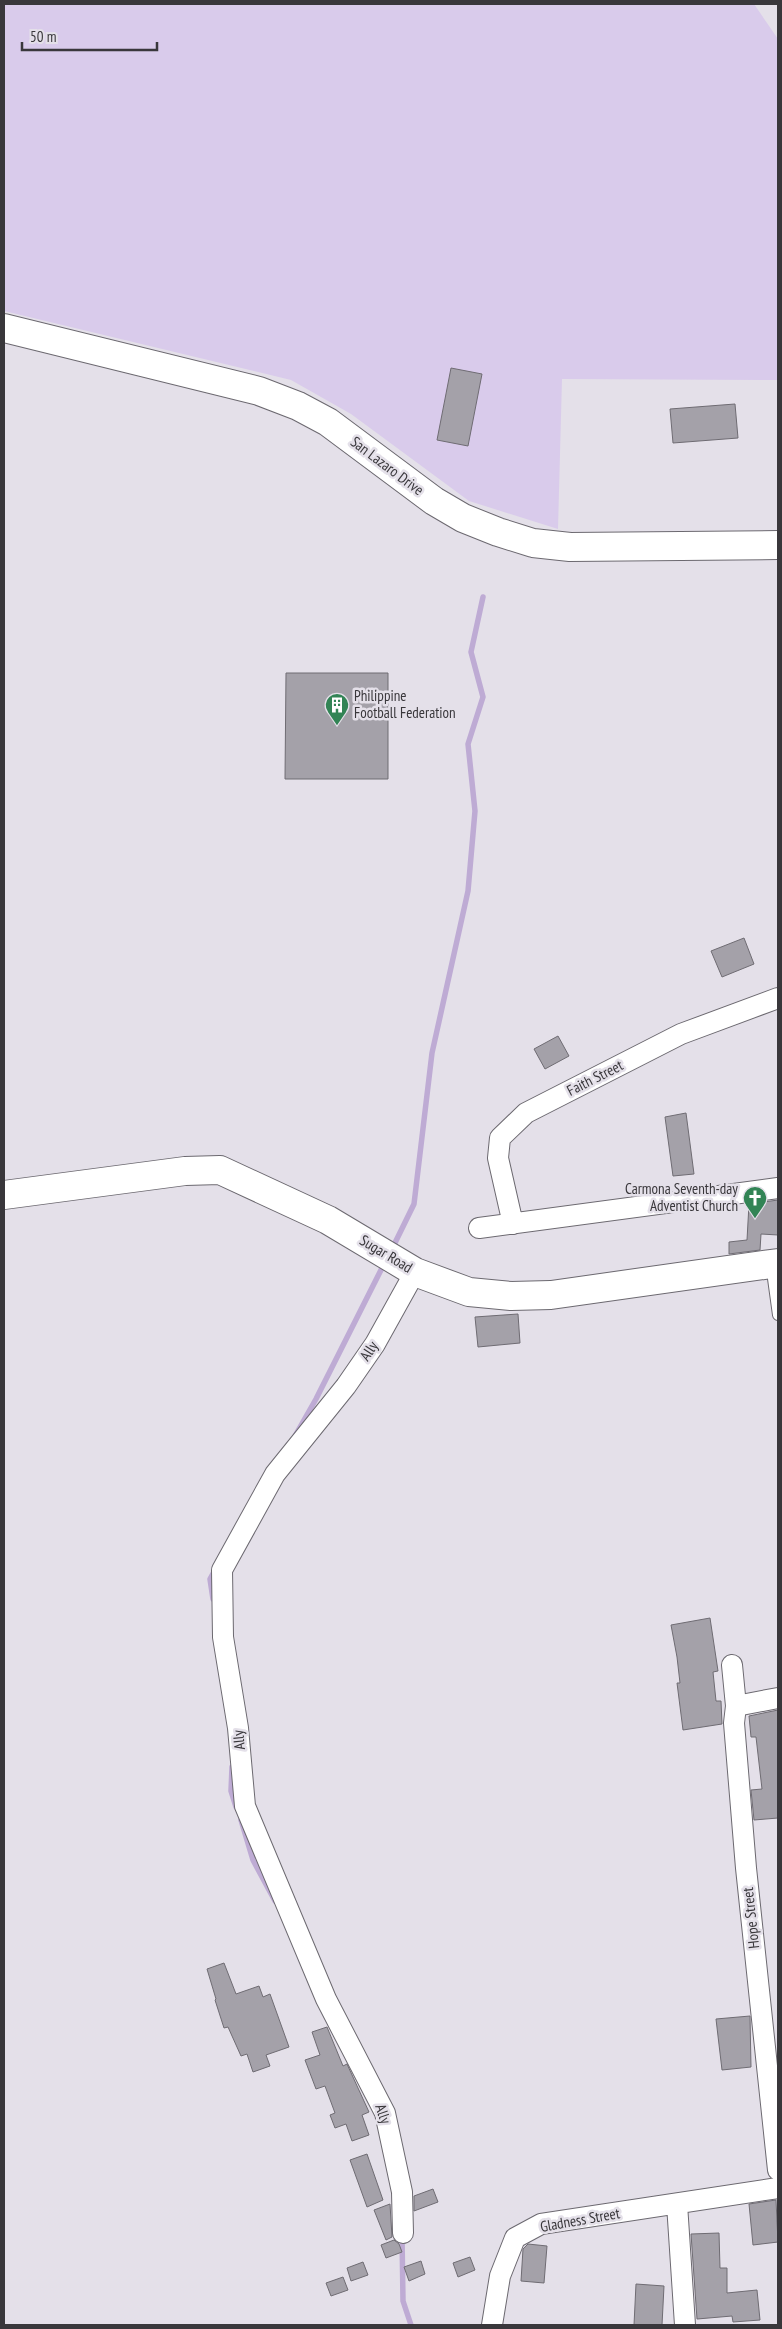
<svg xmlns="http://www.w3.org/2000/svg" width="782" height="2329" viewBox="0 0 782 2329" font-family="'PT Sans Narrow',sans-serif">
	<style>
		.green { fill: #d9cbeb }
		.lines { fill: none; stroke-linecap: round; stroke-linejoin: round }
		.stream { stroke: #beabd4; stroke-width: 5.5 }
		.building { fill: #a4a1a9; stroke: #6f6c73 }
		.lane-casing { stroke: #6c6970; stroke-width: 12 }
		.street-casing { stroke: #6c6970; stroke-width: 22 }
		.secondary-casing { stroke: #6c6970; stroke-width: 30 }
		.lane { stroke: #fff; stroke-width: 10 }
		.street { stroke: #fff; stroke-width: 20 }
		.secondary { stroke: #fff; stroke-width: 28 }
		.labels { text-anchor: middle; stroke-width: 5; stroke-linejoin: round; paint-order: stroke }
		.street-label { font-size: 15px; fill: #39373b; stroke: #e4e0e9 }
		.poi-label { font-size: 15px; fill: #39373b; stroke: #e4e0e9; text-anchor: start }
	</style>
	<rect width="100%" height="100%" fill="#e4e0e9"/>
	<path class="green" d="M4 4H754L778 39V380L562 379 558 529 469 501 351 414 291 380 4 311Z"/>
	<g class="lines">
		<path class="stream" d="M392 1249 414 1204 432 1053 468 891 475 811 468 744 483 697 471 652 483 597
			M295 1436 316 1399 385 1262
			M213 1599 210 1579 215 1570
			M232 1767 231 1791 236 1807
			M241 1820 253 1860 275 1901
			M402 2236 403 2301 411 2325"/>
	</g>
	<path class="building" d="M451 368 482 374 468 446 437 440Z
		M735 404 738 438 673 443 670 409Z
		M286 673H388V779H285Z
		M744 938 754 964 722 977 711 951Z
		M558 1036 569 1056 545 1069 534 1049Z
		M686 1113 694 1174 673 1176 665 1117Z
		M778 1200V1235L761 1234 760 1250 729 1254V1242L747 1240 749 1204Z
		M518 1314 520 1343 478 1347 475 1317Z
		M710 1618 718 1671 713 1672 716 1701H721L722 1724 683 1730 677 1683H680L677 1657 671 1625Z
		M778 1710V1818L754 1820 751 1790 762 1789 756 1737H751L749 1716Z
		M224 1963 236 1994 259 1986 263 1997 270 1994 289 2047 266 2055 270 2066 253 2072 247 2054 241 2056 228 2027 224 2028 215 2000 216 1999 207 1969Z
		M750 2016 751 2067 722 2070 716 2019Z
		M327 2027 343 2066 347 2064 369 2112 362 2115 369 2135 352 2141 346 2124 335 2128 330 2115 335 2113 325 2086 316 2089 305 2060 320 2055 312 2032Z
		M367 2154 383 2200 367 2207 350 2160Z
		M433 2189 438 2202 414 2211V2196Z
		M776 2200 778 2242 753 2245 749 2204Z
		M390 2204 392 2237 386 2240 374 2210Z
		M719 2233 720 2268H727V2293L757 2290 760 2320 733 2322 732 2316 697 2319 691 2234Z
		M394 2240 399 2244 402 2252 386 2258 381 2245Z
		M528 2244 547 2246 544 2283 521 2281 523 2249Z
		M470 2257 475 2270 458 2277 453 2263Z
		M421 2261 425 2274 409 2281 404 2267Z
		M363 2262 368 2275 351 2281 347 2268Z
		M343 2277 348 2290 331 2296 326 2283Z
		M636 2284 664 2286 662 2325H634Z"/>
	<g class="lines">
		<g class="lane-casing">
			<path id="lane" d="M771 1264 778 1315"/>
		</g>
		<g class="street-casing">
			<path id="street" d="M513 1224 498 1158 500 1138 526 1113 681 1034 778 998
				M479 1228 778 1188
				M732 1665 736 1706 734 1723 746 1868 778 2170
				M736 1706 778 1698
				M677 2204 685 2325
				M403 2233 402 2192 385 2113 326 1999 245 1806 238 1728 223 1637 222 1570 275 1474 346 1386 375 1344 415 1272
				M492 2325 500 2276 515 2238 541 2224 778 2188"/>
		</g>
		<g class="secondary-casing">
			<path id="secondary" d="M4 328 259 391 298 406 328 422 434 501 463 518 498 532 533 543 570 547 778 545
				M4 1195 185 1171 220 1170 328 1220 415 1272 469 1292 511 1296 551 1295 778 1263"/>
		</g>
		<use href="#lane" class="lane"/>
		<use href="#street" class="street"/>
		<use href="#secondary" class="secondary"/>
	</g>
	<defs>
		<g id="building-pin" transform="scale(1.25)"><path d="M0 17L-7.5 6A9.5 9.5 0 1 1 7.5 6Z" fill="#328455" stroke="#e4e0e9"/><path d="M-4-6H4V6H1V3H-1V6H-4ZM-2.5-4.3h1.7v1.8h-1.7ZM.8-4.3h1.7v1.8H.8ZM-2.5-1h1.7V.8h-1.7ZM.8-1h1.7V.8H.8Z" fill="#fff"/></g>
		<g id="church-pin" transform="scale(1.25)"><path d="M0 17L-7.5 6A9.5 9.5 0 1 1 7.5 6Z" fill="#328455" stroke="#e4e0e9"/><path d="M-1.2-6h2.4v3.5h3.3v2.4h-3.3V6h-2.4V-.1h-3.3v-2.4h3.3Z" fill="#fff"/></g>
	</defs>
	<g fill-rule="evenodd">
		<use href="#building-pin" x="337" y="705"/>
		<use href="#church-pin" x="755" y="1198"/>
	</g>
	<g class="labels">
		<g class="street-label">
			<text transform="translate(387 466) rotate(37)" y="5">San Lazaro Drive</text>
			<text transform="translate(595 1078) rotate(-27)" y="5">Faith Street</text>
			<text transform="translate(386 1254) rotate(31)" y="5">Sugar Road</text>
			<text transform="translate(369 1351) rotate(-57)" y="5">Ally</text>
			<text transform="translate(239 1740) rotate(-96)" y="5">Ally</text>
			<text transform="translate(751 1918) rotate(-96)" y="5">Hope Street</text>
			<text transform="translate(383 2114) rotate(71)" y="5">Ally</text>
			<text transform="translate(580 2220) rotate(-10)" y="5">Gladness Street</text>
		</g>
		<g class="poi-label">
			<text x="354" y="701">Philippine<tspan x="354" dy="17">Football Federation</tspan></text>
			<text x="738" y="1194" text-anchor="end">Carmona Seventh-day<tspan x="738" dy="17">Adventist Church</tspan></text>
		</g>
	</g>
	<rect width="782" height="2329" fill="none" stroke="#39373b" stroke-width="10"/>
	<path d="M22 42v8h135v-8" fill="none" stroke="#39373b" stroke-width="2.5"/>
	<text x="30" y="42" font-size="15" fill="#39373b" stroke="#e4e0e9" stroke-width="4" paint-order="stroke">50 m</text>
</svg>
